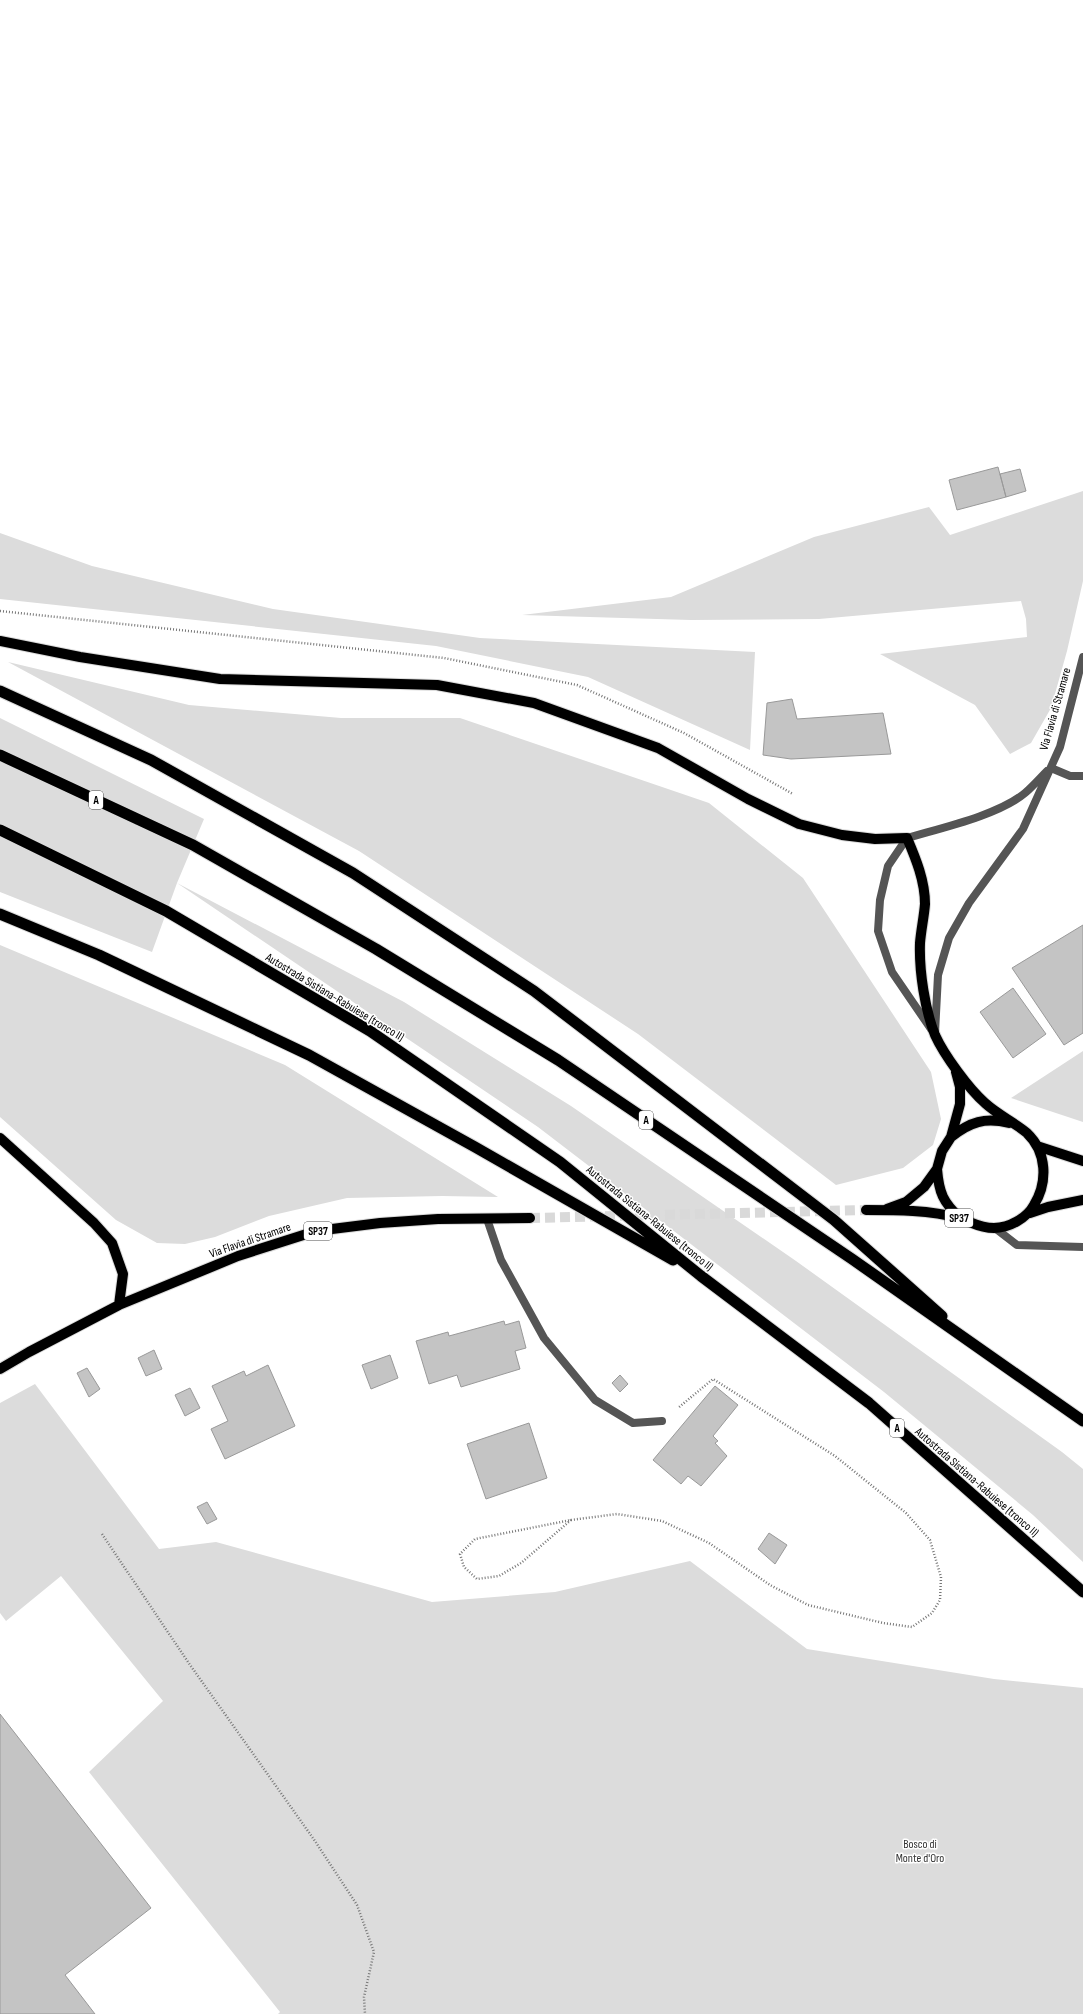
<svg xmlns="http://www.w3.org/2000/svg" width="1083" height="2014" viewBox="0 0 1083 2014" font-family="'Sofia Sans Condensed',sans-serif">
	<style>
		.green { fill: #dcdcdc }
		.building { fill: #c4c4c4; stroke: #999 }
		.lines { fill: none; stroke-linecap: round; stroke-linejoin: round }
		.primary-tunnel { stroke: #d9d9d9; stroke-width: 10; stroke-dasharray: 10 5; stroke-linecap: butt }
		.primary-casing { stroke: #dbdbdb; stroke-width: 12 }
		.trunk-casing { stroke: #dbdbdb; stroke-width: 13 }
		.path { stroke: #777; stroke-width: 2.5; stroke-dasharray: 1 2; stroke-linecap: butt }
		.minor { stroke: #555; stroke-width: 8 }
		.tertiary { stroke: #555; stroke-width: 8 }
		.primary { stroke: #000; stroke-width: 10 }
		.trunk { stroke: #000; stroke-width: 11 }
		.labels { text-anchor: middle; stroke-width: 3; stroke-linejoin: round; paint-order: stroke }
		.shield { fill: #fff; stroke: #4c4c4c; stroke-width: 1 }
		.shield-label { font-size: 11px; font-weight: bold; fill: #000 }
		.street-label { font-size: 12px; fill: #000; stroke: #fff }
		.park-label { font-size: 12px; fill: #333; stroke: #fff }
	</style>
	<rect width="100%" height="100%" fill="#fff"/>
	<path class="green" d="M1083 491V581L1067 651 1051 708 1031 743 1010 754 975 705 880 654 1027 637 1026 619 1021 601 819 619 691 620 522 615 671 597 814 537 929 507 950 535Z
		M0 533 92 566 273 609 480 638 755 652 750 750 588 677 436 646 0 599Z
		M8 662 189 705 341 718H460L709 803 803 878 931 1072 941 1119 933 1145 903 1168 836 1185 638 1034 359 851Z
		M0 718 204 819 177 883 404 1002 571 1106 796 1261 1062 1452 1083 1469V1562L1033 1515 884 1392 538 1127 177 883 152 952 0 892Z
		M0 945 285 1065 498 1197 442 1196 347 1198 269 1216 215 1237 185 1244 157 1243 116 1220 0 1117Z
		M1083 1051V1122L1011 1098Z
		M35 1384 159 1549 216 1542 432 1602 555 1592 690 1561 807 1649 994 1679 1083 1688V2014H278L280 2012 89 1772 163 1701 61 1576 6 1621 0 1613V1403Z"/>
	<path class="building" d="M998 467 1006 497 957 510 949 480Z
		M1020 469 1026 491 1006 497 1000 474Z
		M792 699 797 719 883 713 891 754 791 759 763 755 767 703Z
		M1083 925V1033L1064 1045 1012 968Z
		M1013 988 1046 1034 1013 1058 980 1012Z
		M504 1321 505 1325 519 1321 526 1348 515 1351 520 1369 461 1387 457 1375 429 1384 416 1341 448 1332 449 1336Z
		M154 1350 162 1369 146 1376 138 1358Z
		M390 1355 398 1378 371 1389 362 1365Z
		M268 1365 295 1426 225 1459 211 1429 228 1421 212 1386 244 1371 246 1376Z
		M87 1368 100 1389 89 1397 77 1373Z
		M620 1375 628 1384 620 1392 612 1383Z
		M715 1386 738 1405 713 1436 718 1441 715 1443 727 1456 701 1486 688 1476 681 1484 653 1460Z
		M190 1388 200 1408 185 1416 175 1395Z
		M529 1423 547 1478 486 1499 467 1444Z
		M207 1502 217 1519 207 1524 197 1507Z
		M769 1533 787 1545 775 1564 758 1549Z
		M0 1714 151 1908 65 1975 95 2014H0Z"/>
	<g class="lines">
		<path class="primary-tunnel" d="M530 1218 866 1210"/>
		<g class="primary-casing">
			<path id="primary" d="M0 641 80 657 220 679 437 685 534 703 658 748 748 799 799 824 842 835 875 839 907 838C916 859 925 881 925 904 924 917 921 930 920 943 919 971 925 1010 935 1035 944 1055 969 1089 985 1103 998 1115 1014 1122 1027 1133 1047 1152 1048 1182 1034 1205 1027 1218 1009 1228 994 1228 979 1228 972 1222 959 1218 930 1210 896 1210 866 1210
				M951 1137C970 1122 985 1117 1009 1123
				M0 1138 94 1223 112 1243 123 1274 119 1305
				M1037 1146 1083 1161
				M937 1169C939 1193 943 1202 960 1218
				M887 1209 906 1202 924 1187 937 1169 942 1151 951 1137 960 1104V1087L956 1072
				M1030 1213 1048 1207 1083 1200
				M0 1369 29 1352 119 1305 238 1256 316 1231 380 1223 438 1219 530 1218"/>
		</g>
		<g class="trunk-casing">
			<path id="trunk" d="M0 691 151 760 353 873 534 991 834 1220 942 1316
				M0 755 193 845 376 949 558 1060 852 1259 1083 1421
				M0 830 166 911 370 1031 560 1162 701 1276 869 1403 1083 1592
				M0 914 99 955 309 1055 475 1147 673 1260"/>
		</g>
		<path class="path" d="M0 611 444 658 577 685 684 733 793 794
			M571 1520 521 1563 499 1576 477 1579 464 1567 460 1554 475 1539 571 1520 617 1514 662 1521 709 1543 770 1585 808 1605 883 1623 912 1627 932 1613 940 1600 941 1577 930 1540 906 1513 835 1456 713 1379 678 1408
			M102 1534 188 1662 315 1841 357 1905 374 1952 364 1997 365 2014"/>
		<path class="minor" d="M1051 768 1070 776H1083
			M487 1219 501 1260 544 1338 595 1400 633 1423 662 1421
			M995 1228 1017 1245 1083 1247"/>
		<path class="tertiary" d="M931 1029 892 972 878 931 880 900 888 866 907 838C941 828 999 815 1025 793 1033 786 1040 778 1047 771
			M935 1033 938 975 949 938 969 903 1023 829 1060 747 1083 657"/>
		<use href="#primary" class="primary"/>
		<use href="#trunk" class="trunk"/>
	</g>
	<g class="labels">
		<g class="shield">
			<rect x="89" y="791" width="14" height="18" rx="3"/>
			<rect x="639" y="1111" width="14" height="18" rx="3"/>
			<rect x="945" y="1209" width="28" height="18" rx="3"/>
			<rect x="304" y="1222" width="28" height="18" rx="3"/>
			<rect x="890" y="1419" width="14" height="18" rx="3"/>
		</g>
		<g class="shield-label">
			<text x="96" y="804">A</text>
			<text x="646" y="1124">A</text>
			<text x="959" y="1222">SP37</text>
			<text x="318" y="1235">SP37</text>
			<text x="897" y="1432">A</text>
		</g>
		<g class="street-label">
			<text transform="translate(1055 709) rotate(-74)" y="4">Via Flavia di Stramare</text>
			<text transform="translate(335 997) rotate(31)" y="4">Autostrada Sistiana-Rabuiese (tronco II)</text>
			<text transform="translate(650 1218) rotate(39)" y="4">Autostrada Sistiana-Rabuiese (tronco II)</text>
			<text transform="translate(250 1240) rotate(-19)" y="4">Via Flavia di Stramare</text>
			<text transform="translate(977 1482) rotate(41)" y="4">Autostrada Sistiana-Rabuiese (tronco II)</text>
		</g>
		<g class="park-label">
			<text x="920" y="1848">Bosco di<tspan x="920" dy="14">Monte d'Oro</tspan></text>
		</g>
	</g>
</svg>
